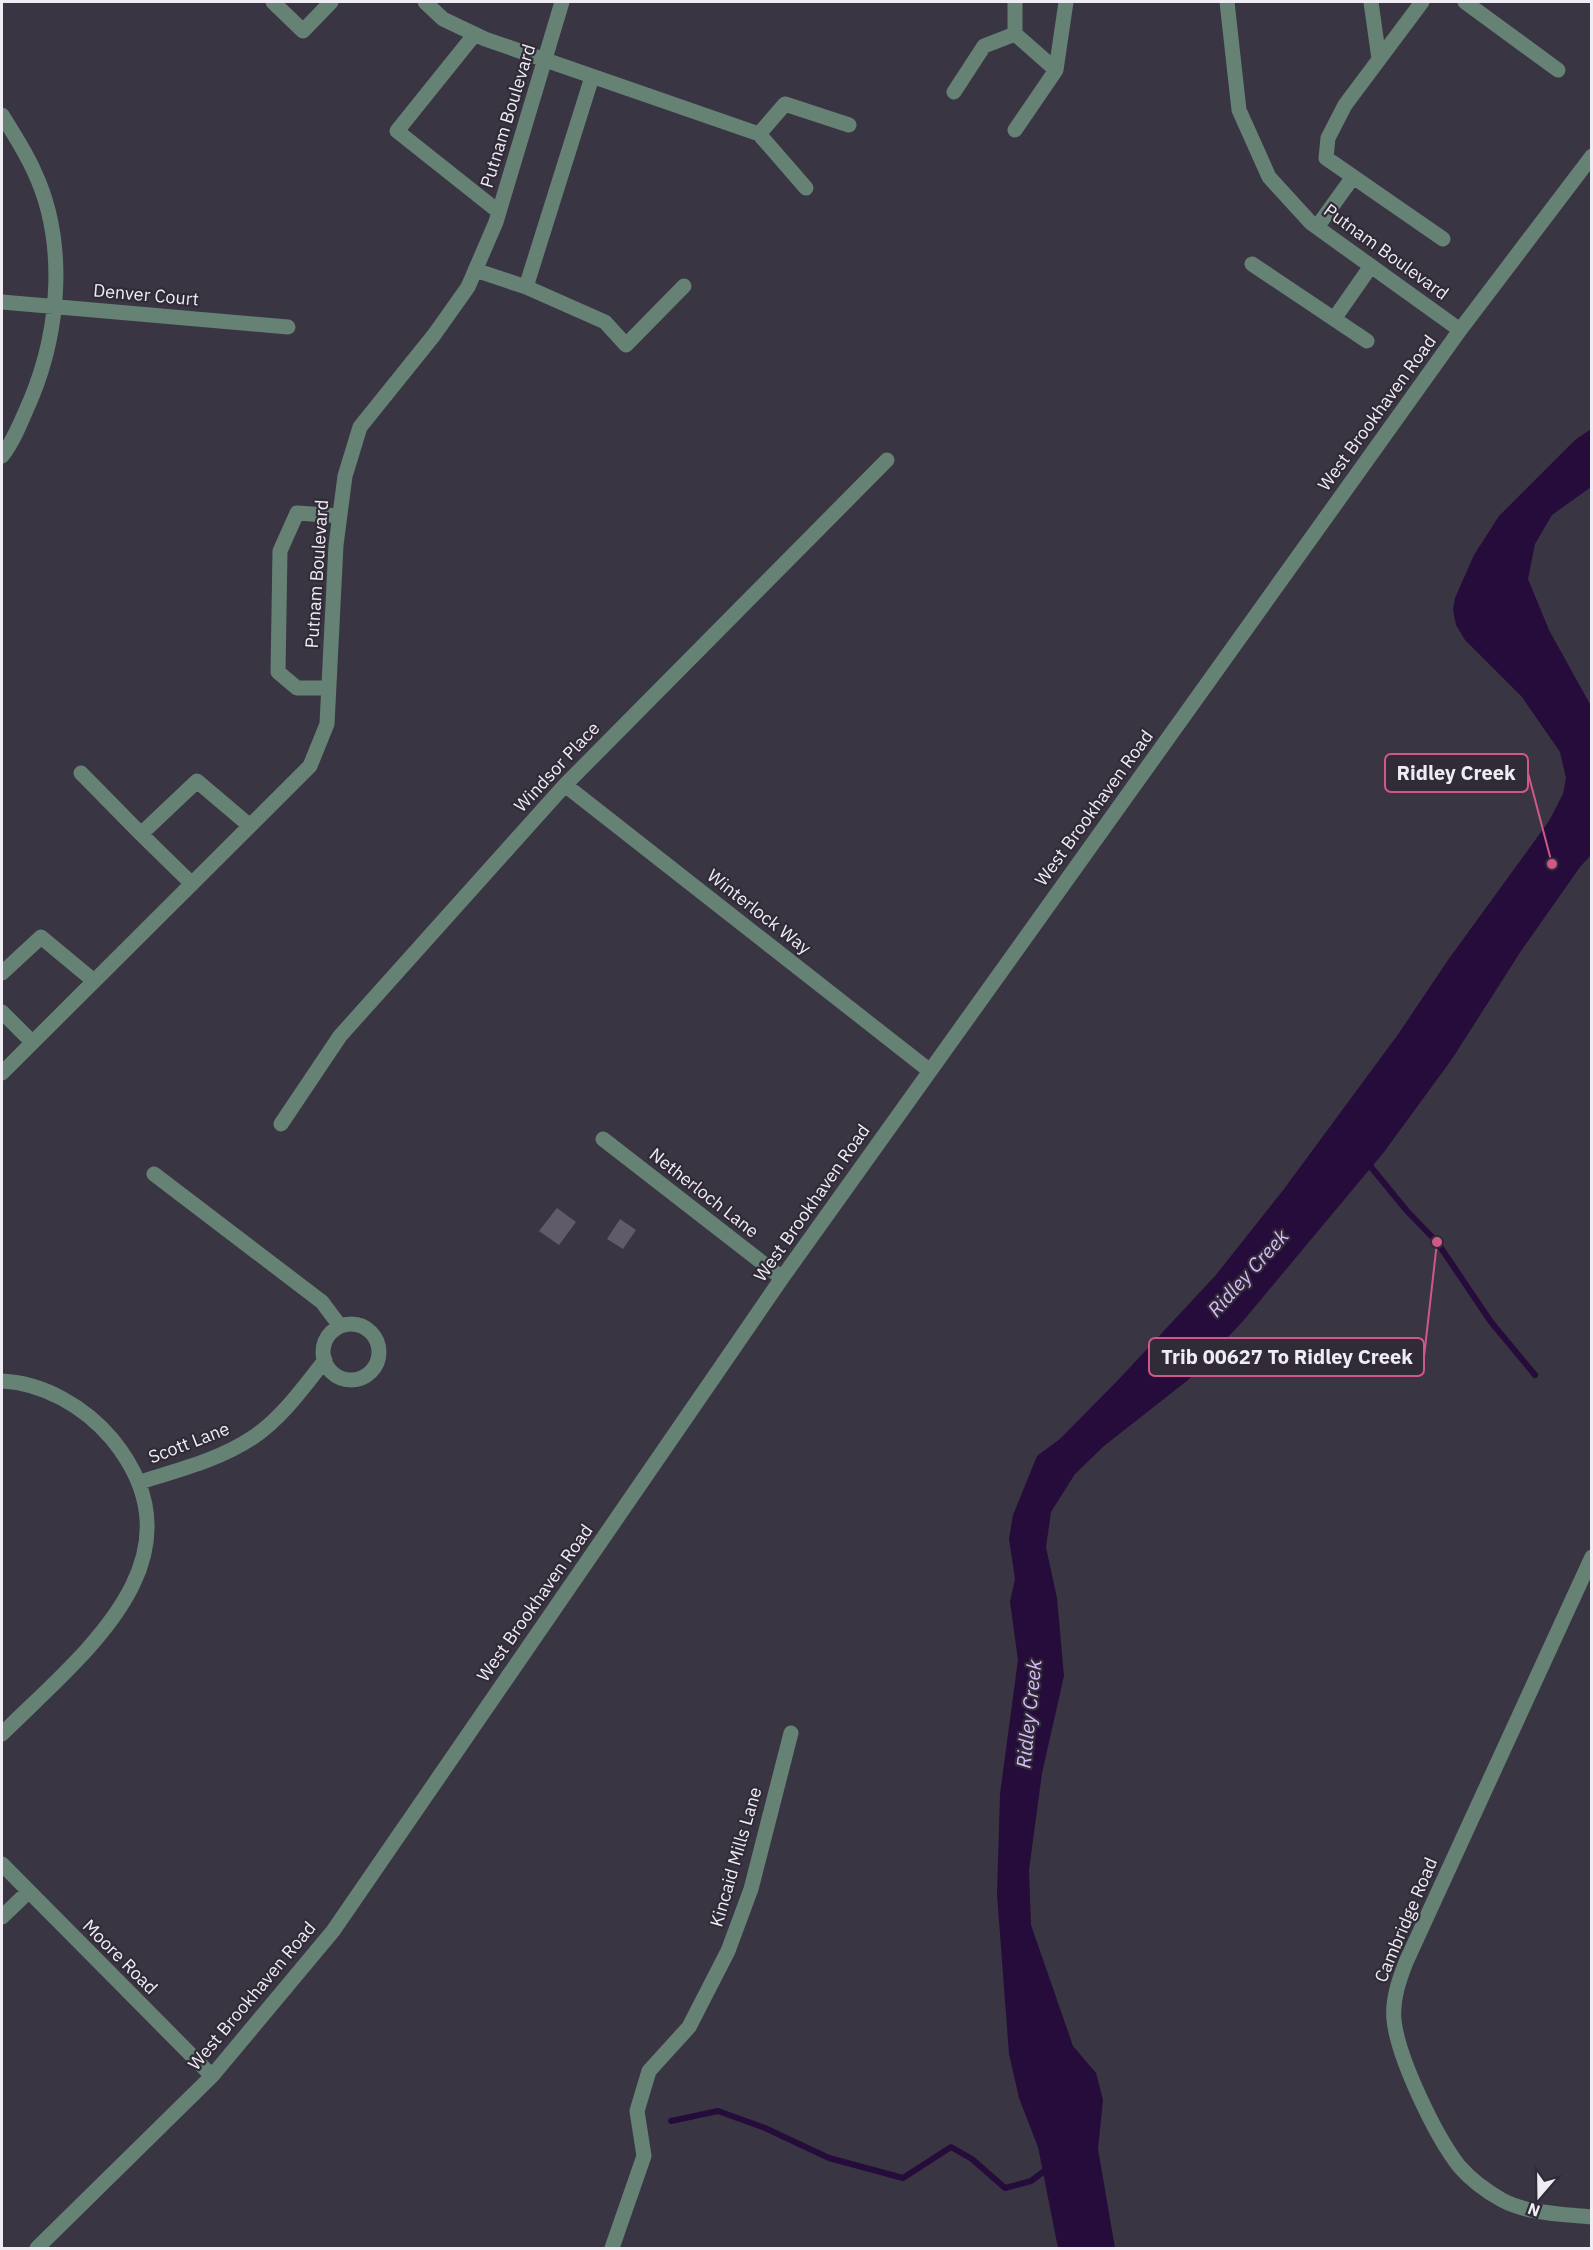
<svg xmlns="http://www.w3.org/2000/svg" width="1593" height="2250" viewBox="0 0 1593 2250" font-family="'IBM Plex Sans',sans-serif">
	<style>
		.water { fill: #250c3b }
		.lines { fill: none; stroke-linecap: round; stroke-linejoin: round }
		.stream { stroke: #250c3b; stroke-width: 6 }
		.building { fill: #615b69 }
		.minor { stroke: #668274; stroke-width: 15 }
		.labels { text-anchor: middle; stroke-width: 4.5; stroke-linejoin: round; paint-order: stroke }
		.street-label { font-size: 18px; fill: #efecf4; stroke: #302b37 }
		.water-label { font-size: 20px; font-style: italic; fill: #d8bbfc; stroke: #302b37 }
		.leader { fill: none; stroke: #d05889; stroke-width: 2 }
		.callout-dot { fill: #d05889; stroke: #302b37; stroke-width: 2 }
		.callout { fill: #302b37; stroke: #d05889; stroke-width: 2 }
		.callout-label { font-size: 20px; text-anchor: middle; font-weight: bold; fill: #efecf4 }
	</style>
	<rect width="100%" height="100%" fill="#3a3542"/>
	<path class="water" d="M1591 429V487L1552 515 1535 544 1528 579 1549 630 1591 706V855L1580 867 1521 951 1452 1059 1384 1152 1243 1321 1188 1380 1104 1446 1075 1474 1051 1512 1046 1547 1057 1598 1064 1676 1042 1773 1029 1870 1031 1925 1073 2046 1096 2073 1103 2100 1098 2149 1115 2248H1058L1038 2147 1019 2098 1009 2054 997 1894 1000 1794 1018 1660 1010 1602 1015 1579 1009 1539 1013 1515 1037 1456 1060 1439 1120 1378 1215 1276 1284 1189 1399 1033 1448 960 1549 821 1563 794 1566 778 1560 752 1522 697 1465 640 1456 625 1453 610 1455 598 1474 555 1499 516 1575 440Z"/>
	<g class="lines">
		<path class="stream" d="M1366 1161 1407 1211 1437 1242 1491 1322 1535 1375
			M671 2121 718 2111 765 2128 829 2158 903 2178 951 2147 972 2159 1005 2188 1031 2181 1047 2169"/>
	</g>
	<path class="building" d="M557 1208 576 1222 559 1245 539 1231Z
		M620 1219 636 1230 623 1249 607 1239Z"/>
	<g class="lines">
		<path class="minor" d="M273 2 303 31 331 2
			M425 2 443 19 485 39 759 134 806 188
			M1227 2 1239 110 1269 177 1311 223 1460 330
			M1371 2 1379 59
			M1422 2 1345 105 1328 138 1326 158 1443 239
			M1465 2 1558 70
			M475 34 397 131 499 212
			M1015 34 1056 70 1015 130
			M1056 70 1066 2
			M954 92 984 46 1015 34V2
			M2 115C13 133 25 151 34 171 67 241 60 329 31 399 22 419 15 439 2 456
			M759 134 785 104 849 125
			M1317 227 1353 177
			M1252 264 1367 341
			M475 270 526 287 592 77
			M526 287 605 322 626 345 684 286
			M2 302 288 327
			M1334 319 1371 266
			M329 688H297L278 672 280 551 297 513 340 516
			M81 773 141 834
			M565 785 930 1071
			M192 884 141 834 197 781 250 826
			M2 973 41 937 94 981
			M2 1012 32 1042
			M2 1073 310 766 327 724 336 545 345 476 360 427 434 335 468 287 496 222 562 2
			M281 1124 340 1036 565 785 887 460
			M603 1139 782 1278
			M154 1174 322 1302 340 1326
			M323 1352a28 28 0 1 1 56 0a28 28 0 1 1-56 0Z
			M2 1381C44 1383 85 1407 112 1439 210 1559 81 1655 2 1734
			M140 1482C178 1470 219 1460 252 1438 281 1419 304 1387 325 1360
			M1592 1557 1406 1962C1399 1980 1392 2000 1394 2020 1398 2058 1435 2135 1459 2166 1471 2180 1486 2191 1502 2200 1528 2214 1563 2214 1592 2217
			M2 1864 212 2076
			M2 1917 27 1893
			M37 2248 212 2076 333 1931 782 1278 1460 330 1592 156
			M612 2248 644 2156 637 2111 649 2071 689 2027 728 1951 751 1889 791 1733"/>
	</g>
	<g class="labels">
		<g class="street-label">
			<text transform="translate(508 116) rotate(-73)" y="6">Putnam Boulevard</text>
			<text transform="translate(1386 252) rotate(36)" y="6">Putnam Boulevard</text>
			<text transform="translate(146 295) rotate(5)" y="6">Denver Court</text>
			<text transform="translate(1377 413) rotate(-54)" y="6">West Brookhaven Road</text>
			<text transform="translate(317 574) rotate(-86)" y="6">Putnam Boulevard</text>
			<text transform="translate(557 767) rotate(-47)" y="6">Windsor Place</text>
			<text transform="translate(1094 808) rotate(-54)" y="6">West Brookhaven Road</text>
			<text transform="translate(759 912) rotate(38)" y="6">Winterlock Way</text>
			<text transform="translate(704 1193) rotate(38)" y="6">Netherloch Lane</text>
			<text transform="translate(812 1203) rotate(-55)" y="6">West Brookhaven Road</text>
			<text transform="translate(189 1443) rotate(-21)" y="6">Scott Lane</text>
			<text transform="translate(535 1603) rotate(-55)" y="6">West Brookhaven Road</text>
			<text transform="translate(736 1857) rotate(-74)" y="6">Kincaid Mills Lane</text>
			<text transform="translate(1406 1920) rotate(-67)" y="6">Cambridge Road</text>
			<text transform="translate(120 1957) rotate(45)" y="6">Moore Road</text>
			<text transform="translate(252 1996) rotate(-50)" y="6">West Brookhaven Road</text>
		</g>
		<g class="water-label">
			<text transform="translate(1248 1273) rotate(-48)" y="7">Ridley Creek</text>
			<text transform="translate(1029 1714) rotate(-84)" y="7">Ridley Creek</text>
		</g>
	</g>
	<path class="leader" d="M1552 864L1528 773M1437 1242L1424 1357"/>
	<g class="callout-dot">
		<circle cx="1552" cy="864" r="6"/>
		<circle cx="1437" cy="1242" r="6"/>
	</g>
	<g class="callout">
		<rect x="1385" y="754" width="143" height="38" rx="6"/>
		<rect x="1149" y="1338" width="275" height="38" rx="6"/>
	</g>
	<g class="callout-label">
		<text x="1456" y="780">Ridley Creek</text>
		<text x="1287" y="1364">Trib 00627 To Ridley Creek</text>
	</g>
	<rect width="1593" height="2250" fill="none" stroke="#efecf4" stroke-width="6"/>
	<g transform="translate(1539 2196) rotate(200)" stroke="#302b37" stroke-width="4.5" paint-order="stroke">
	<path d="M0-4.5L10 22L0 15L-10 22Z" fill="#efecf4"/>
	<text y="-9" font-size="16" font-weight="bold" text-anchor="middle" fill="#efecf4">N</text>
	</g>
</svg>
